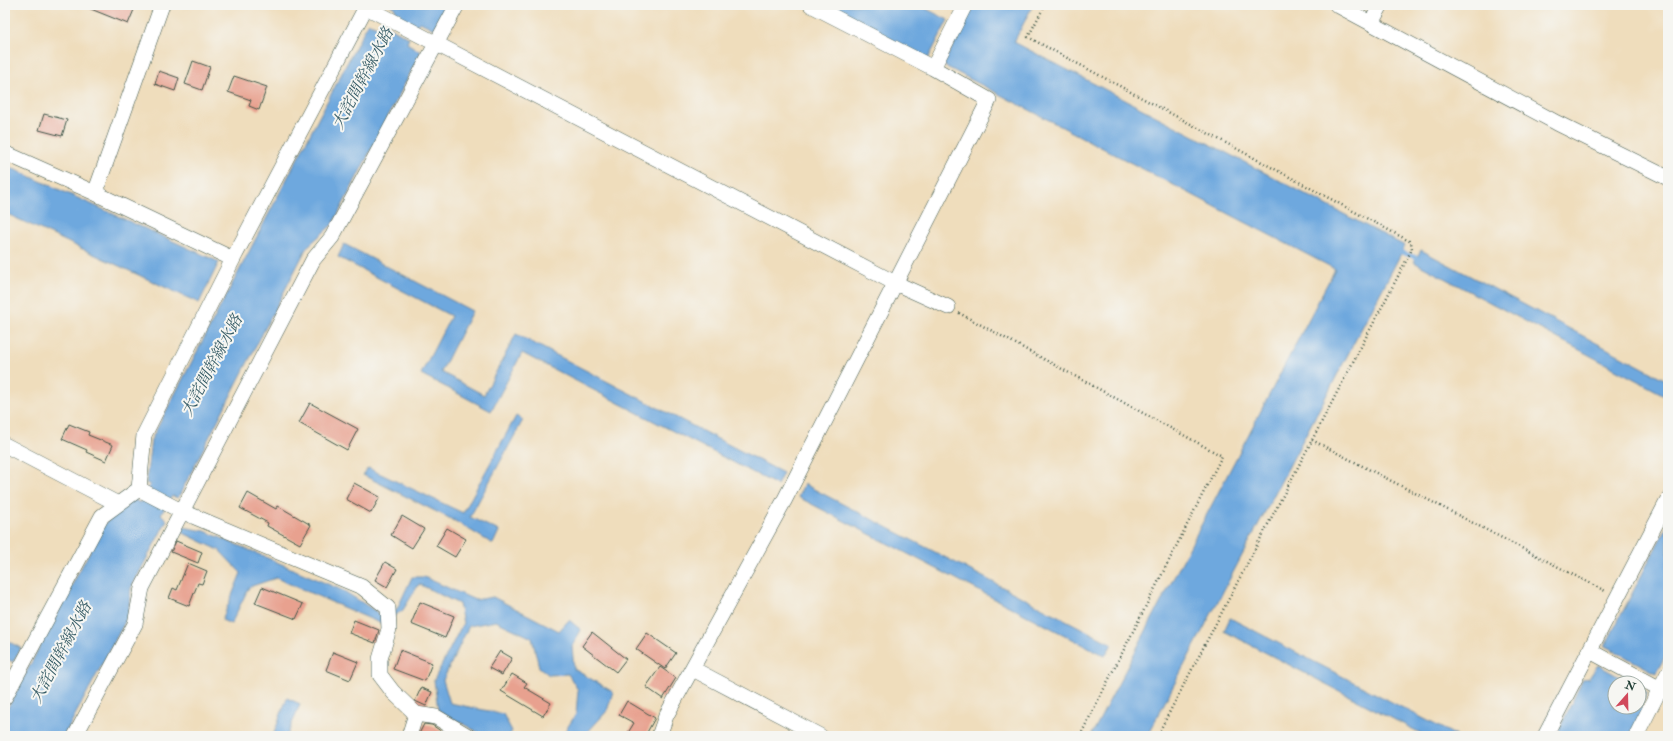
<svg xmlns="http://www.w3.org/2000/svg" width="1673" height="741" viewBox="0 0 1673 741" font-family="'IM FELL Double Pica','Noto Serif JP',serif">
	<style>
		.water { fill: #6ea8de; stroke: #467289 }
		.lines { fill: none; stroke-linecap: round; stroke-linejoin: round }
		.stream { stroke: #6ea8de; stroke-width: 4 }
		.building { fill: #e8a18f }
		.minor-casing { stroke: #3e5548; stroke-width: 16 }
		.path { stroke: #3e5548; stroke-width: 2.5; stroke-dasharray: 1 3; stroke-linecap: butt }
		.minor { stroke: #fff; stroke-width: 15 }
		.labels { text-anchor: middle; stroke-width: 4; stroke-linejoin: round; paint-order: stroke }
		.water-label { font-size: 16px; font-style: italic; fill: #375d67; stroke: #f6f6f2 }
	</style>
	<rect width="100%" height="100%" fill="#f6f6f2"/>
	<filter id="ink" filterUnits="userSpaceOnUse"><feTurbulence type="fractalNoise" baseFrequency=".025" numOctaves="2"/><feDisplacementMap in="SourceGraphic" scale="8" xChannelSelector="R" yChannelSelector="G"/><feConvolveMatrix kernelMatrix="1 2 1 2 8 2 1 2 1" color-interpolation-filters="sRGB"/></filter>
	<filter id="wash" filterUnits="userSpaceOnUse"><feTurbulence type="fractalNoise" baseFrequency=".012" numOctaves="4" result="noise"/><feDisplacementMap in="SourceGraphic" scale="16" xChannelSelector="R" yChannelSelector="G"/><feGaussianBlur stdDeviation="0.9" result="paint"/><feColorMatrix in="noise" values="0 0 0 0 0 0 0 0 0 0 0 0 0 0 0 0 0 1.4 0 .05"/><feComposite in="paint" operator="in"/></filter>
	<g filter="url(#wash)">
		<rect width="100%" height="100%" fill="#efddbc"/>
		<path class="water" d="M390 5H446L434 29 420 22 415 26 394 15 395 8Z
			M825 5H919L948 20 928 59Z
			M974 5H1033L1014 42 1405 246 1147 736H1091L1335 269 943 65Z
			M368 23 384 30 390 27 409 38 407 43 421 52 333 224 307 247 178 498 172 496 161 514 167 520 131 588 128 616 64 736H5V713L104 524 133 499 140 503 150 485 146 483 151 440Z
			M5 165 219 262 199 303 5 213Z
			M344 244 472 311 441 372 484 395 516 334 783 473 777 485 522 353 491 411 421 374 451 316 338 257Z
			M1421 250 1668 381V397L1414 262Z
			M516 416 523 420 470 517 499 531 493 544 455 521 363 475 368 468 463 513Z
			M804 484 1112 644 1105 656 798 497Z
			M1668 524V651L1656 673 1605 646Z
			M183 527 205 531 344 591 383 616 397 609 412 577H424L475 600 493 597 559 631 569 620 581 630 572 646 574 669 613 692 607 711 584 736H562L576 714 578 690 568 674 549 675 539 667 532 638 496 621 469 626 443 680 450 703 503 714 512 731 509 736H485L438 710 434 680 463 623 459 604 419 584 403 610 382 624 276 578 249 587 231 624 222 620 241 573 219 550 179 531Z
			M1230 618 1457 736H1426L1224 631Z
			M5 640 21 648 13 662 5 658Z
			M1598 665 1630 683H1615V707H1639V688L1647 692 1641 706 1643 710 1630 736H1556L1583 679 1589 678Z
			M287 698 300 704 287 736H273Z"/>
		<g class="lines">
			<path class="stream" d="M1398 251 1420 259"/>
		</g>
		<g id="blocks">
			<path class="building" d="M81 5H136L128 24Z
				M193 61 210 67 202 90 185 84Z
				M159 71 179 78 175 91 155 84Z
				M234 76 267 87 259 110 249 106 251 100 228 92Z
				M44 114 67 120 62 136 39 130Z
				M310 403 358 429 347 450 299 423Z
				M69 424 89 432 88 435 113 445 106 461 86 452 87 450 62 439Z
				M354 483 380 497 371 513 346 499Z
				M248 493 276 509 278 506 311 525 300 544 267 526 268 523 240 508Z
				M402 516 424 529 412 548 391 535Z
				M447 528 466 539 455 557 436 546Z
				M176 541 202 552 198 563 171 552Z
				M385 562 397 569 387 587 375 580Z
				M188 563 207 571 202 584 198 583 189 606 169 598 173 588 177 590Z
				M262 587 303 604 296 619 255 603Z
				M420 602 454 616 445 638 411 624Z
				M354 620 379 630 375 643 349 633Z
				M592 632 626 659 616 672 582 646Z
				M647 633 676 653 665 669 636 649Z
				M400 650 432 663 425 681 393 669Z
				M500 651 512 658 502 675 489 668Z
				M333 652 358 662 350 680 326 670Z
				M660 667 676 678 663 699 646 687Z
				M512 674 527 683 524 687 551 703 543 716 501 691Z
				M421 688 432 692 426 706 415 701Z
				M627 701 655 718 645 736H626L634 723 619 715Z
				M424 724 432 725 448 736H418Z"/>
		</g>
	</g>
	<g filter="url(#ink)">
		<use href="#blocks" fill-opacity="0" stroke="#3e5548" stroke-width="1"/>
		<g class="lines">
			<g class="minor-casing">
				<path id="minor" d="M162 5 95 193 233 259
					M811 5 933 68
					M1337 5 1557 123 1668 178
					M366 7 895 283 948 307
					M1371 23 1381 5
					M5 153 95 193
					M5 445 118 504
					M139 489 181 511 362 587 388 608 389 629 380 659V675L393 692 416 714 436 717 468 736
					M1590 651 1668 693
					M693 669 820 736
					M5 697 102 516 139 489 144 435 233 259 367 5
					M75 736 135 624 142 588 313 260 332 237 457 5
					M409 736 416 714
					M659 736 666 716 784 501 989 100 933 68 965 5
					M1545 736 1668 500
					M1636 736 1668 673"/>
			</g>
			<path class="path" d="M1045 5 1028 37 1411 242 1412 249 1407 259 1157 736
				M959 313 1222 456 1080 736
				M1312 440 1607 592"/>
			<use href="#minor" class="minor"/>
		</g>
	</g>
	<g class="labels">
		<g class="water-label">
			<text transform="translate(362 78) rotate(-62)" y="6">大詫間幹線水路</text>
			<text transform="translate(211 365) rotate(-62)" y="6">大詫間幹線水路</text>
			<text transform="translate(60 652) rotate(-62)" y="6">大詫間幹線水路</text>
		</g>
	</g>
	<rect width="1673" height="741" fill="none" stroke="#f6f6f2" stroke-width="20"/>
	<g transform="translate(1627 695) rotate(20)"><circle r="19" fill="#f6f6f2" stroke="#a0aca6"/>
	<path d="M0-3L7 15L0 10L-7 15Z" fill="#d1495b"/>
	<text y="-6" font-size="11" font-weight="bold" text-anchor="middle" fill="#1f3d34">N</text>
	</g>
</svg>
